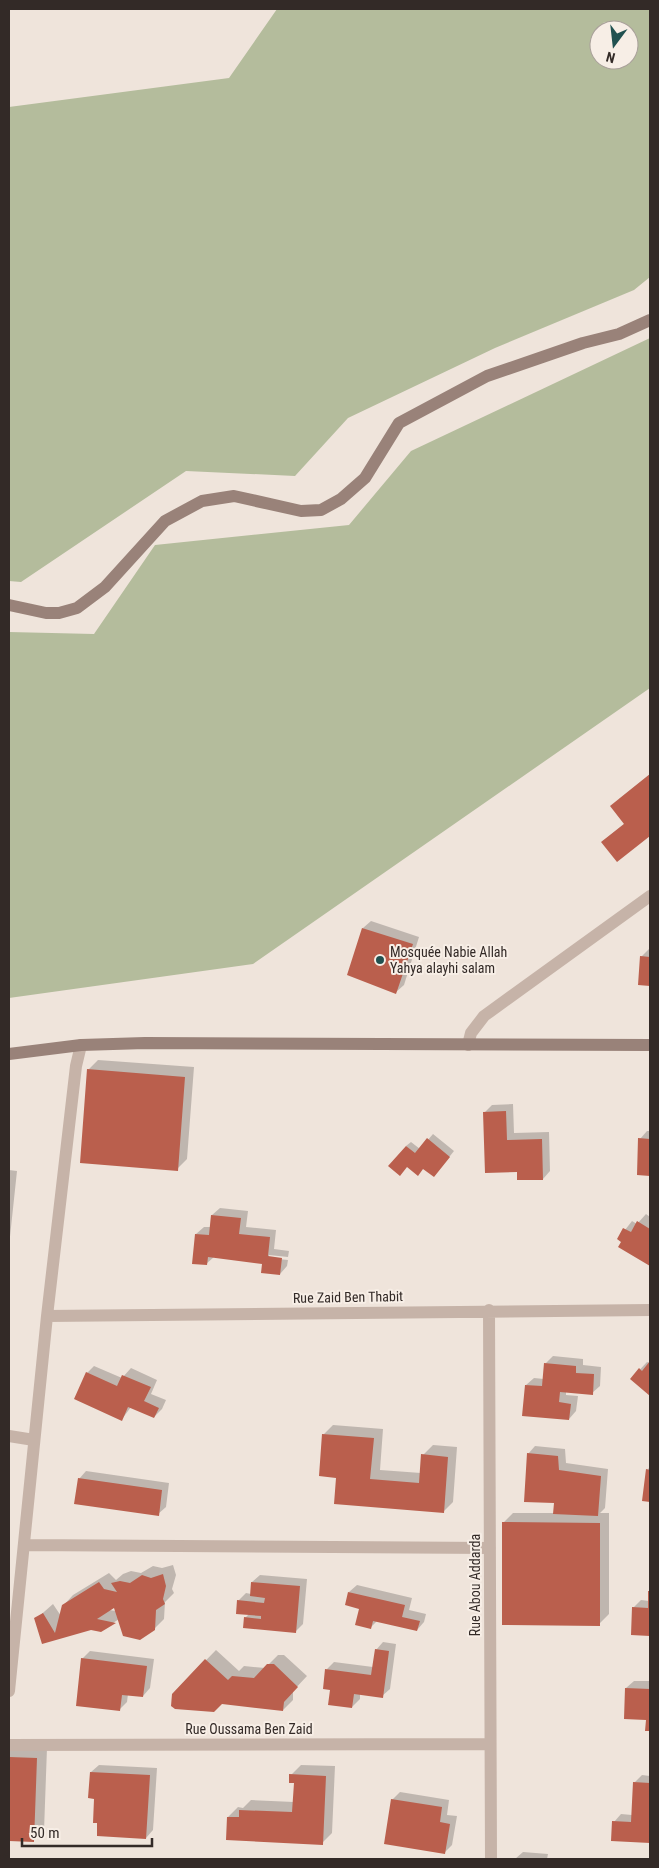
<svg xmlns="http://www.w3.org/2000/svg" width="659" height="1868" viewBox="0 0 659 1868" font-family="'Roboto Condensed',sans-serif">
	<style>
		.green { fill: #b4bc9c; fill-rule: evenodd }
		.shadow { fill: #0003; fill-rule: evenodd }
		.building { fill: #ba5f4d }
		.lines { fill: none; stroke-linecap: round; stroke-linejoin: round }
		.street { stroke: #c6b3a8; stroke-width: 12 }
		.secondary { stroke: #998279; stroke-width: 12 }
		.poi-dot { fill: #215150; stroke: #f7eee6; stroke-width: 2 }
		.labels { text-anchor: middle; stroke-width: 4; stroke-linejoin: round; paint-order: stroke }
		.poi-label { font-size: 14px; fill: #332a27; stroke: #f7eee6; text-anchor: start }
		.street-label { font-size: 14px; fill: #332a27; stroke: #f7eee6 }
	</style>
	<rect width="100%" height="100%" fill="#efe4db"/>
	<path class="green" d="M277 9H650V277L634 290 495 348 348 418 295 476 186 471 21 582 9 581V107L229 78ZM599 30H629V60H599Z
		M650 338V688L253 964 9 998V632L94 634 155 545 349 525 411 451Z"/>
	<path class="shadow" d="M650 774V835L617 860 602 842 625 823 619 799Z
		M371 921 419 937 404 985 396 992 363 928Z
		M649 949 650 985 639 984 641 957Z
		M98 1060 194 1067 187 1159 177 1169 88 1070Z
		M513 1104 514 1133 549 1132 550 1171 543 1179 518 1170 485 1112 492 1105Z
		M647 1131H650V1175L638 1174 640 1139Z
		M433 1134 454 1151 434 1176 406 1146 411 1142 420 1149Z
		M9 1170 17 1171 9 1246Z
		M220 1208 248 1211 246 1227 276 1230 274 1249 289 1251 288 1257 269 1255V1258L288 1260 287 1266 280 1274 263 1262 214 1257 206 1264 196 1234 204 1227H211L212 1215Z
		M646 1214 650 1217V1265L620 1247 623 1241 618 1239 632 1221 637 1224Z
		M553 1356 583 1359V1365L601 1367 600 1386 592 1393 566 1391V1395L578 1396 576 1411 569 1419 526 1385 534 1378 544 1379 545 1364Z
		M647 1362 650 1363V1395L632 1378Z
		M94 1366 122 1378 131 1368 157 1380 151 1394 166 1400 162 1409 154 1417 131 1407 122 1419 87 1373Z
		M333 1425 383 1429 380 1470 421 1473 423 1455 433 1445 457 1447 453 1502 443 1512 337 1477 323 1435Z
		M535 1446 565 1449 566 1463 608 1469 605 1508 600 1513H609V1614L599 1624 503 1523 513 1513H554L555 1502 528 1454Z
		M650 1467V1501L644 1500 647 1470Z
		M86 1471 169 1483 166 1507 158 1514 79 1479Z
		M173 1565 176 1575 172 1589 174 1593 165 1602 164 1619 154 1629 119 1619 101 1631 91 1629 43 1643 36 1619 53 1604 61 1616 63 1606 73 1595 109 1573 116 1580 123 1574 131 1571 141 1573 153 1566 162 1568ZM114 1606 116 1611 109 1610Z
		M260 1575 307 1579 303 1624 295 1632 245 1618 250 1613 238 1601 246 1593 251 1594 252 1582Z
		M357 1585 412 1598 409 1610 426 1614 424 1622 417 1630 377 1621 371 1627 349 1592Z
		M650 1591V1635L632 1634 633 1608 641 1600 649 1601Z
		M383 1642 396 1644 390 1689 382 1696 360 1694V1699L352 1707 331 1689 327 1669 334 1662 373 1667 376 1650Z
		M216 1650 239 1671 244 1666 265 1668 278 1655H284L307 1676 293 1691V1700L283 1710 173 1694Z
		M90 1651 154 1659 150 1688 143 1696 128 1694 127 1702 119 1710 82 1659Z
		M634 1681H650V1730H647V1718L626 1688Z
		M9 1747 47 1748 44 1831 34 1840 9 1839Z
		M99 1765 157 1768 153 1830 146 1838 96 1797 91 1772Z
		M301 1765 335 1766 332 1833 322 1843 228 1817 238 1807 243 1808 251 1800 294 1802 295 1782 291 1775Z
		M642 1775 650 1776V1842L613 1840 614 1822 621 1814 632 1815 634 1783Z
		M400 1792 449 1800 447 1815 457 1816 452 1845 445 1852 392 1800Z
		M523 1852 548 1854 547 1859H515Z"/>
	<path class="building" d="M650 774V836L617 862 601 842 624 824 610 806Z
		M362 928 413 944 396 994 347 975Z
		M640 956 650 957V986L638 985Z
		M87 1069 185 1077 178 1171 80 1163Z
		M506 1111 507 1140 542 1139 543 1180H517V1172L485 1173 483 1112Z
		M427 1138 450 1157 434 1177 423 1169 418 1176 407 1167 400 1176 388 1166 406 1146 415 1153Z
		M638 1138 650 1139V1176L637 1175Z
		M211 1215 241 1218 239 1234 270 1237 268 1256 282 1258 280 1275 261 1273 262 1264 208 1257 207 1265 192 1264 195 1234 209 1235Z
		M637 1221 650 1229V1266L618 1247 621 1242 617 1239 623 1228 631 1232Z
		M650 1361V1396L630 1379 639 1368 642 1371Z
		M544 1363 576 1366V1373L594 1374 593 1395 560 1392 559 1402 571 1404 569 1420 522 1416 525 1385 542 1386Z
		M86 1372 117 1386 122 1375 151 1387 144 1401 159 1408 154 1418 128 1407 122 1421 74 1399Z
		M322 1434 374 1438 370 1479 419 1483 421 1454 448 1457 444 1513 334 1504 336 1478 319 1476Z
		M527 1453 558 1456 559 1470 601 1476 598 1516 553 1514 554 1503 524 1502Z
		M646 1469 650 1470V1502L642 1501Z
		M78 1478 162 1490 159 1516 74 1504Z
		M502 1522 600 1523V1626L502 1625Z
		M163 1574 166 1586 163 1599 165 1604 156 1610 155 1630 140 1640 123 1636 114 1608 97 1619 116 1623 101 1632 91 1630 42 1644 34 1618 43 1613 55 1633 62 1605 99 1582 104 1589 117 1592 111 1583 120 1581 130 1583 142 1575 151 1578Z
		M251 1582 300 1586 296 1633 243 1628 244 1617 261 1619V1616L236 1614 237 1600 264 1603 265 1598 250 1596Z
		M648 1591H650V1636L631 1635 632 1607 648 1608Z
		M348 1592 405 1605 402 1617 420 1621 417 1631 373 1621 371 1629 355 1625 359 1609 345 1605Z
		M375 1649 389 1651 383 1698 354 1694 352 1708 328 1705 330 1690 323 1689 325 1669 371 1675Z
		M81 1658 147 1666 143 1697 122 1695 120 1711 76 1706Z
		M205 1659 228 1680 232 1676 254 1678 267 1664H274L298 1687 284 1702 283 1711 222 1704 214 1712 175 1709 171 1706 172 1694Z
		M625 1688 650 1689V1731H645L646 1720 624 1719Z
		M9 1757 37 1758 34 1842 9 1841Z
		M90 1772 150 1775 146 1839 97 1836V1823H93L94 1799 88 1798Z
		M289 1774 326 1776 323 1845 226 1840 227 1817H239V1810L292 1812 294 1783H289Z
		M633 1782 650 1783V1843L611 1841 612 1821 631 1822Z
		M391 1799 442 1807 440 1822 450 1824 445 1854 384 1844Z"/>
	<g class="lines">
		<path class="street" d="M468 1045 471 1033 484 1016 650 896
			M489 1310 491 1859
			M47 1316 650 1310
			M9 1436 34 1440
			M24 1545 490 1548
			M9 1691 47 1316 76 1066 81 1045
			M9 1745 489 1744"/>
		<path class="secondary" d="M9 605 46 613H59L77 608 105 587 165 521 202 501 234 496 301 511 321 510 341 499 365 478 399 423 487 376 583 343 619 334 650 320
			M9 1054 81 1045 145 1043 650 1045"/>
	</g>
	<circle class="poi-dot" cx="380" cy="960" r="5"/>
	<g class="labels">
		<g class="poi-label">
			<text x="390" y="957">Mosquée Nabie Allah<tspan x="390" dy="16">Yahya alayhi salam</tspan></text>
		</g>
		<g class="street-label">
			<text transform="translate(348 1297) rotate(-1)" y="5">Rue Zaid Ben Thabit</text>
			<text transform="translate(475 1585) rotate(-90)" y="5">Rue Abou Addarda</text>
			<text x="249" y="1734">Rue Oussama Ben Zaid</text>
		</g>
	</g>
	<rect width="659" height="1868" fill="none" stroke="#332a27" stroke-width="20"/>
	<g transform="translate(614 45) rotate(195)"><circle r="24" fill="#f7eee6" stroke="#a9a09a"/>
	<path d="M0-4L9 19L0 12L-9 19Z" fill="#215150"/>
	<text y="-8" font-size="14" font-weight="bold" text-anchor="middle" fill="#332a27">N</text>
	</g>
	<path d="M22 1838v8h130v-8" fill="none" stroke="#332a27" stroke-width="2.5"/>
	<text x="30" y="1838" font-size="15" fill="#332a27" stroke="#f7eee6" stroke-width="4" paint-order="stroke">50 m</text>
</svg>
